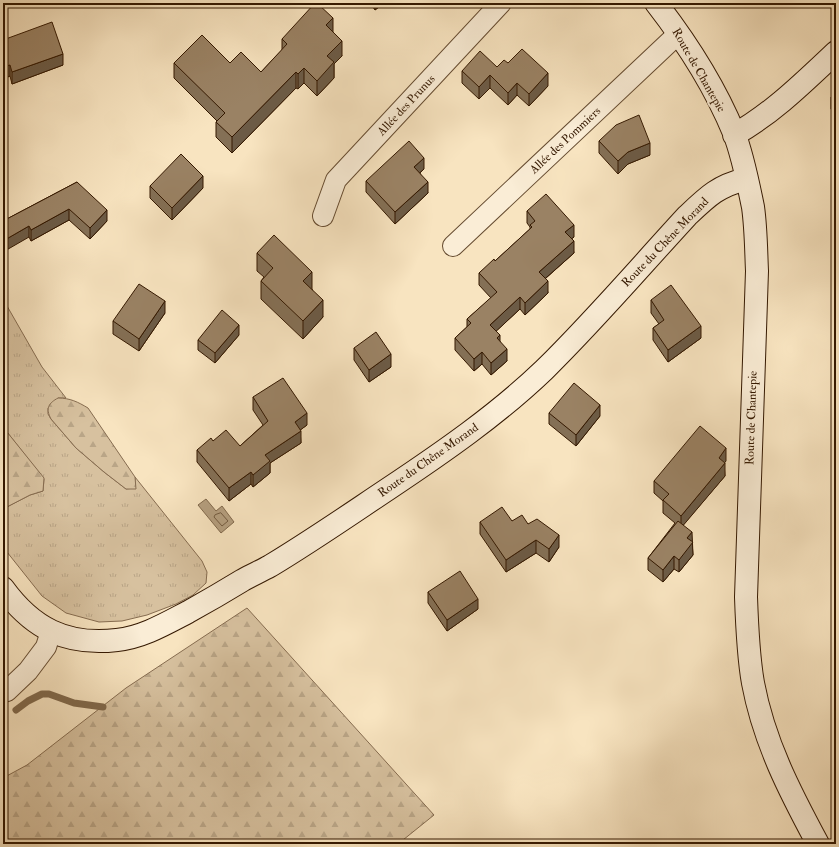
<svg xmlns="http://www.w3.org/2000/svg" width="839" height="847" viewBox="0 0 839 847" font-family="'IM FELL Double Pica',serif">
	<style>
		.grass { fill: url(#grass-tufts); stroke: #866c50 }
		.forest { fill: url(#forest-firs); stroke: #866c50 }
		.water { fill: #b59f7f; stroke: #81694c }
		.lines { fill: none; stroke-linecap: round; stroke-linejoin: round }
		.shore { stroke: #745c40; stroke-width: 1 }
		.stream { stroke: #81694c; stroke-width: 7 }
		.street-casing { stroke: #654b30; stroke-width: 22 }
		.secondary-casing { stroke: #341800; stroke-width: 24 }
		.street { stroke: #faedd6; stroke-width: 20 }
		.secondary { stroke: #faedd6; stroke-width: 22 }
		.wall { fill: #847056; stroke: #341800 }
		.shaded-wall { fill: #6c5b46; stroke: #341800 }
		.building { fill: #9a8264; stroke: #341800 }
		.labels { text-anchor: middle; stroke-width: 4; stroke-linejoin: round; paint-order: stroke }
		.street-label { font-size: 12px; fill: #341800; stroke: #faedd6 }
	</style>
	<defs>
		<pattern id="grass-tufts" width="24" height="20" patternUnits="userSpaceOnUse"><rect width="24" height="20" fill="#d7c19f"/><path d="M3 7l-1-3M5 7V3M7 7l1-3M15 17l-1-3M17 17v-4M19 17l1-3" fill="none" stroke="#b9a587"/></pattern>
		<pattern id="forest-firs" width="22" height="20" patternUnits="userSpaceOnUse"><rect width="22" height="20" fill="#d7c19f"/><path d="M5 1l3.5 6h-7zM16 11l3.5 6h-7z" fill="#b9a587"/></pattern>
	</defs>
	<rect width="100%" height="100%" fill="#f8e4c0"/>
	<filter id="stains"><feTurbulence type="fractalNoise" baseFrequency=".005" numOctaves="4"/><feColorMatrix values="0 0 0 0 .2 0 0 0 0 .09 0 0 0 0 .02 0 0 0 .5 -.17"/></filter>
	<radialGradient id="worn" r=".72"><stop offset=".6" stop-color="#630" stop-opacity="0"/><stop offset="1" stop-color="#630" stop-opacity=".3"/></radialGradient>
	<path class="grass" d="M3 299 42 367 66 398H58L48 408V414L51 419 76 448 104 472 126 489 135 488V477L202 561 207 572 206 583 193 595 176 604 147 615 122 621 99 622 66 613 42 596 3 547V509L30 495 43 491 44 479 3 427Z"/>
	<path class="forest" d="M58 398C70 398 78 402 88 408L135 477 136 489H126L104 472 76 448 51 419C45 408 49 403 58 398Z
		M3 427 44 478 43 491 30 495 3 509Z
		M247 608 434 815 398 844H3V778L27 765 126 688Z"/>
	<path class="water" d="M206 499 216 511 222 506 234 522 221 533 198 505Z"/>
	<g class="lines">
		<path class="shore" d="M221 513 228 521 222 526 214 517 215 515Z"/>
		<path class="stream" d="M16 710 28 701 42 694H49L74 703 103 707"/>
		<g class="street-casing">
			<path id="street" d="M323 216 336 180 501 3
				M453 246 678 34
				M3 692 7 691 28 671 46 647 51 631"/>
		</g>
		<g class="secondary-casing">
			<path id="secondary" d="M656 3C687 43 715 87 734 133 743 156 748 183 753 207 756 228 756 249 757 271L746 597C747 626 748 655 753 683 764 742 790 792 818 844
				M734 135C773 113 804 82 836 52
				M3 588C32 628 66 646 117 640 143 637 165 624 188 612 206 602 225 591 243 580 252 575 261 571 270 566 310 542 349 515 388 489 442 453 497 415 544 370 594 321 640 267 687 216 708 196 718 186 746 179"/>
		</g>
		<use href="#street" class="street"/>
		<use href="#secondary" class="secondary"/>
	</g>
	<path class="wall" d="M370 3H384L375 10Z
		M333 32 342 56 334 64V78L317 96 304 83 298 89 296 88 232 153 216 137V122L217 121 174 78V63H230L261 72 282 50V39Z
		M3 40 63 65 12 84 10 76 3 79Z
		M508 63 548 86 529 106 517 95 508 105 490 88 479 99 462 83V71L497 67Z
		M836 92V115L831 109V97Z
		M599 141 650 155 628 164 618 174 599 153Z
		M424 169 420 173 428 193 395 224 366 192V181Z
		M77 182 107 221 90 239 69 220 31 241 29 237 3 221Z
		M150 186 203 188 172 220 150 198Z
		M527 211 574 237 571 239 574 253 545 279 548 293 525 315 520 309 496 331 507 361 491 375 482 364 474 371 455 350V338L467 327V319L491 298 479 285V273L495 261 530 229V227L527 223Z
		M257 253 312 289 323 317 303 339 261 299V281L264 277 257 271Z
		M651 300 701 338 668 362 653 340V328L659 324 651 313Z
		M165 313 139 351 113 334V321Z
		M239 335 215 363 198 350V340Z
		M354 348 391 367 369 382 354 360Z
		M253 397 307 425 300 430 301 443 270 463V473L253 487 251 484 229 501 197 462V450L213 441 240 446 263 425 253 410Z
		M549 413 600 416 576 446 549 424Z
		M726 461 724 463 725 476 683 525 692 542 693 555 679 572 674 569 663 582 648 570V558L675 523 663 513V501L654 493V481Z
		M512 521 528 524 559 547 549 562 536 553 506 572 480 534V522Z
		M428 592 478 609 447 631 428 603Z"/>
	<path class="shaded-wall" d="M375 3H384L375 10Z
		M333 18V34L326 25Z
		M342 41V56L334 64V78L317 96V81L327 56Z
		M63 54V65L12 84V72Z
		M10 65V76L3 79V67Z
		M304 68V83L298 89V74Z
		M296 72V88L232 153V137Z
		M548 73V86L529 106V94Z
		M490 75V88L479 99V87Z
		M517 83V95L508 105V93Z
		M650 143V155L628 164 618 174V161L628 152Z
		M424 158V169L414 178V167Z
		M203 176V188L172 220V208Z
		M428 182V193L395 224V212Z
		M69 209V220L31 241V230Z
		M107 210V221L90 239V228Z
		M574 225V237L565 244V232Z
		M29 226V237L3 252V241Z
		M574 241V253L539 284V272Z
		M312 272V290L303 281Z
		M548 281V293L525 315V303Z
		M520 297V309L490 337V325Z
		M323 300V317L303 339V321Z
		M165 301V313L139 351V339Z
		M239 325V335L215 363V353Z
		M701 326V338L668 362V350Z
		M500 335V347L497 338Z
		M507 349V361L491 375V363Z
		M482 352V364L474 371V359Z
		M391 354V367L369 382V370Z
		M600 405V416L576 446V435Z
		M307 413V425L295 434V422Z
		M301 431V443L270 463V473L253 487V475L265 455Z
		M726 448V461L719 470V458Z
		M725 463V476L681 528V516Z
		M251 472V484L229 501V488Z
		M692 532 693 555 679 572V560L687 538Z
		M559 535V547L549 562V549Z
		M536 540V553L506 572V560Z
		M674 556V569L663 582V570Z
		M478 599V609L447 631V620Z"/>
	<path class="building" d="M315 3H317L333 18 326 25 342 41 327 56 334 62 317 81 304 68 298 74 296 72 232 137 216 122 225 113 174 63 202 35 230 63 241 52 261 72 287 44 282 39Z
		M52 22 63 54 12 72 10 65 3 67V40Z
		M522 49 548 73 529 94 517 83 508 93 490 75 479 87 462 71 480 51 497 67 504 60 508 63Z
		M836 92V102L831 97Z
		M639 115 650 143 628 152 618 161 599 141 616 125Z
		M409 141 424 158 414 167 428 182 395 212 366 181Z
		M181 154 203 176 172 208 150 186Z
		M77 182 107 210 90 228 69 209 31 230 29 226 3 241V221Z
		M546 194 574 225 565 232 574 241 539 272 548 281 525 303 520 297 490 325 500 335 497 338 507 349 491 363 482 352 474 359 455 338 471 323 467 319 497 292 479 273 494 259 495 261 532 227 530 225 535 221 527 211Z
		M274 235 312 272 303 281 323 300 303 321 261 281 273 268 257 253Z
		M139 284 165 301 139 339 113 321Z
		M671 285 701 326 668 350 653 328 664 320 651 300Z
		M222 310 239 325 215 353 198 340Z
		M376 332 391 354 369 370 354 348Z
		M283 378 307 413 295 422 301 431 265 455 270 461 253 475 251 472 229 488 197 450 211 438 213 441 226 430 240 446 268 421 253 397Z
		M574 383 600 405 576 435 549 413Z
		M700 426 726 448 719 458 725 463 681 516 663 500 669 494 654 481Z
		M502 507 512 521 522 515 528 524 537 519 559 535 549 549 536 540 506 560 480 522Z
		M678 521 692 532 687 538 693 542 679 560 674 556 663 570 648 558Z
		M460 571 478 599 447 620 428 592Z"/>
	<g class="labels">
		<g class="street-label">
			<text transform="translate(699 70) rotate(60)" y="4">Route de Chantepie</text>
			<text transform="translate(406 105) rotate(-47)" y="4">Allée des Prunus</text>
			<text transform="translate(565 140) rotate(-43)" y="4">Allée des Pommiers</text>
			<text transform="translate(665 242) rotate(-46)" y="4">Route du Chêne Morand</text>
			<text transform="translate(751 418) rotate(-88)" y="4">Route de Chantepie</text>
			<text transform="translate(428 460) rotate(-35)" y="4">Route du Chêne Morand</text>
		</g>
	</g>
	<rect width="839" height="847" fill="none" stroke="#f8e4c0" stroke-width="16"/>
	<rect x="4" y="4" width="831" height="839" fill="none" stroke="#341800" stroke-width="2"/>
	<rect x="8" y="8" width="823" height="831" fill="none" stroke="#341800"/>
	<rect width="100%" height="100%" filter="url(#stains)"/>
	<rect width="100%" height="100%" fill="url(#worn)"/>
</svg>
